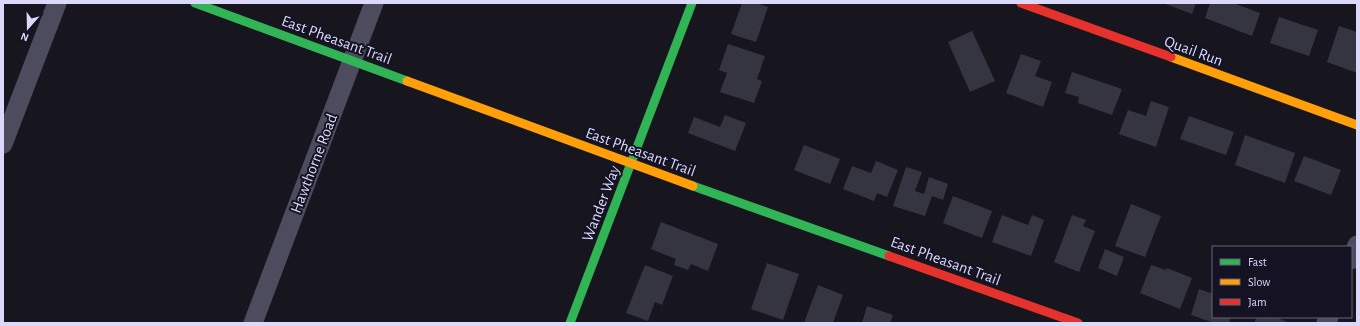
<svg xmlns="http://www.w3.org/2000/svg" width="1360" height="326" viewBox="0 0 1360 326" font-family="'Alegreya Sans',sans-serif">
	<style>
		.building { fill: #353441 }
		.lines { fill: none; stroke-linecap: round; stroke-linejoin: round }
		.street { stroke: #4d4c5e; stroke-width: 19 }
		.fast { stroke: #30b455; stroke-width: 9 }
		.slow { stroke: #ff9f0a; stroke-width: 9 }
		.jam { stroke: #e5322d; stroke-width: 9 }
		.labels { text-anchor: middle; stroke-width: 4; stroke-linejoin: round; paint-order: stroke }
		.street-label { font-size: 16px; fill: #dbd9fa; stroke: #141223 }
	</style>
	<rect width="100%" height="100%" fill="#17161f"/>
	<path class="building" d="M742 3H756L768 7 756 42 731 34Z
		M1163 3H1196L1192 14Z
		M1210 3H1233L1260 13 1252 36 1205 18Z
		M1279 17 1318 30 1309 56 1270 43Z
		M1339 26 1357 32V73L1327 62Z
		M972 31 995 81 970 92 948 42Z
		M728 44 765 56 757 79 762 81 754 103 720 92 727 73 719 70Z
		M1021 54 1041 61 1035 76 1052 82 1043 107 1006 93Z
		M1072 72 1122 89 1112 115 1078 103 1079 97 1065 93Z
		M1151 101 1169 107 1156 147 1119 134 1128 110 1146 116Z
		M725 115 746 123 735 151 688 133 694 117 720 127Z
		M1189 116 1234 132 1226 155 1180 139Z
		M1245 135 1295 153 1285 183 1235 165Z
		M804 145 840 159 830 184 794 170Z
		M1304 156 1341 170 1331 195 1294 181Z
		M876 161 898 170 887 197 877 193 874 201 843 189 852 166 871 173Z
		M906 167 922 172 915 191 924 194 929 177 948 184 943 200 932 196 925 216 893 206Z
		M953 196 992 211 982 238 943 223Z
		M1131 204 1161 216 1145 257 1115 246Z
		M1002 215 1028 225 1032 215 1044 220 1031 256 992 242Z
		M1072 215 1086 220 1083 226 1095 231 1079 272 1054 262Z
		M661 222 718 244 708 271 691 264 688 270 674 265 676 259 651 249Z
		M1105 249 1124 257 1117 276 1098 268Z
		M767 263 799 274 783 320 751 309Z
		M645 265 673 276 662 305 655 302 648 321 626 313Z
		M1151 265 1166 270 1167 268 1192 278 1180 309 1140 293Z
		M818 285 843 295 833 323H804Z
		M1199 289 1213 294V317H1231L1229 323H1214L1191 315Z
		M867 306 893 315 890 323H862Z
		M1257 317H1275L1290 323H1254Z"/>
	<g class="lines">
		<path class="street" d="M3 144 57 3
			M1351 260 1357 245
			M253 323 374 3
			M1326 323 1329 317"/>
		<path class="fast" d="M195 3 407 81
			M693 186 889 256
			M570 323 692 3"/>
		<path class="slow" d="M1171 57 1357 125
			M407 81 693 186"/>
		<path class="jam" d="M1021 3 1171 57
			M889 256 1078 323"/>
	</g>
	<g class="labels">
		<g class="street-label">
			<text transform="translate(337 39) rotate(20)" y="6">East Pheasant Trail</text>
			<text transform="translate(1194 50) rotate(20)" y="6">Quail Run</text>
			<text transform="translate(641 151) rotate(20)" y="6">East Pheasant Trail</text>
			<text transform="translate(313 163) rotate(-69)" y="6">Hawthorne Road</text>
			<text transform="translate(600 203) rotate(-69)" y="6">Wander Way</text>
			<text transform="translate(946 260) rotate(20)" y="6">East Pheasant Trail</text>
		</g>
	</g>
	<rect width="1360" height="326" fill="none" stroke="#dbd9fa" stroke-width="8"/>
	<rect x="1212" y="246" width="140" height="72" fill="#141223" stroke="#646279"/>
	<rect x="1220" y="259" width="20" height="6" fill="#30b455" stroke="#646279"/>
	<text x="1248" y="266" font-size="12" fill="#dbd9fa">Fast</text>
	<rect x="1220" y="279" width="20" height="6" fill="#ff9f0a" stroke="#646279"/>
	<text x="1248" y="286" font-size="12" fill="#dbd9fa">Slow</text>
	<rect x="1220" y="299" width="20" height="6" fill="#e5322d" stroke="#646279"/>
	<text x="1248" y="306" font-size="12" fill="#dbd9fa">Jam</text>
	<g transform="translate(28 28) rotate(200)" stroke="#141223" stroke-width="3" paint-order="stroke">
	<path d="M0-3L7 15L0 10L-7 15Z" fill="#dbd9fa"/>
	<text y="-6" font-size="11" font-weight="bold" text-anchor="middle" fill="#dbd9fa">N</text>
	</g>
</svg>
